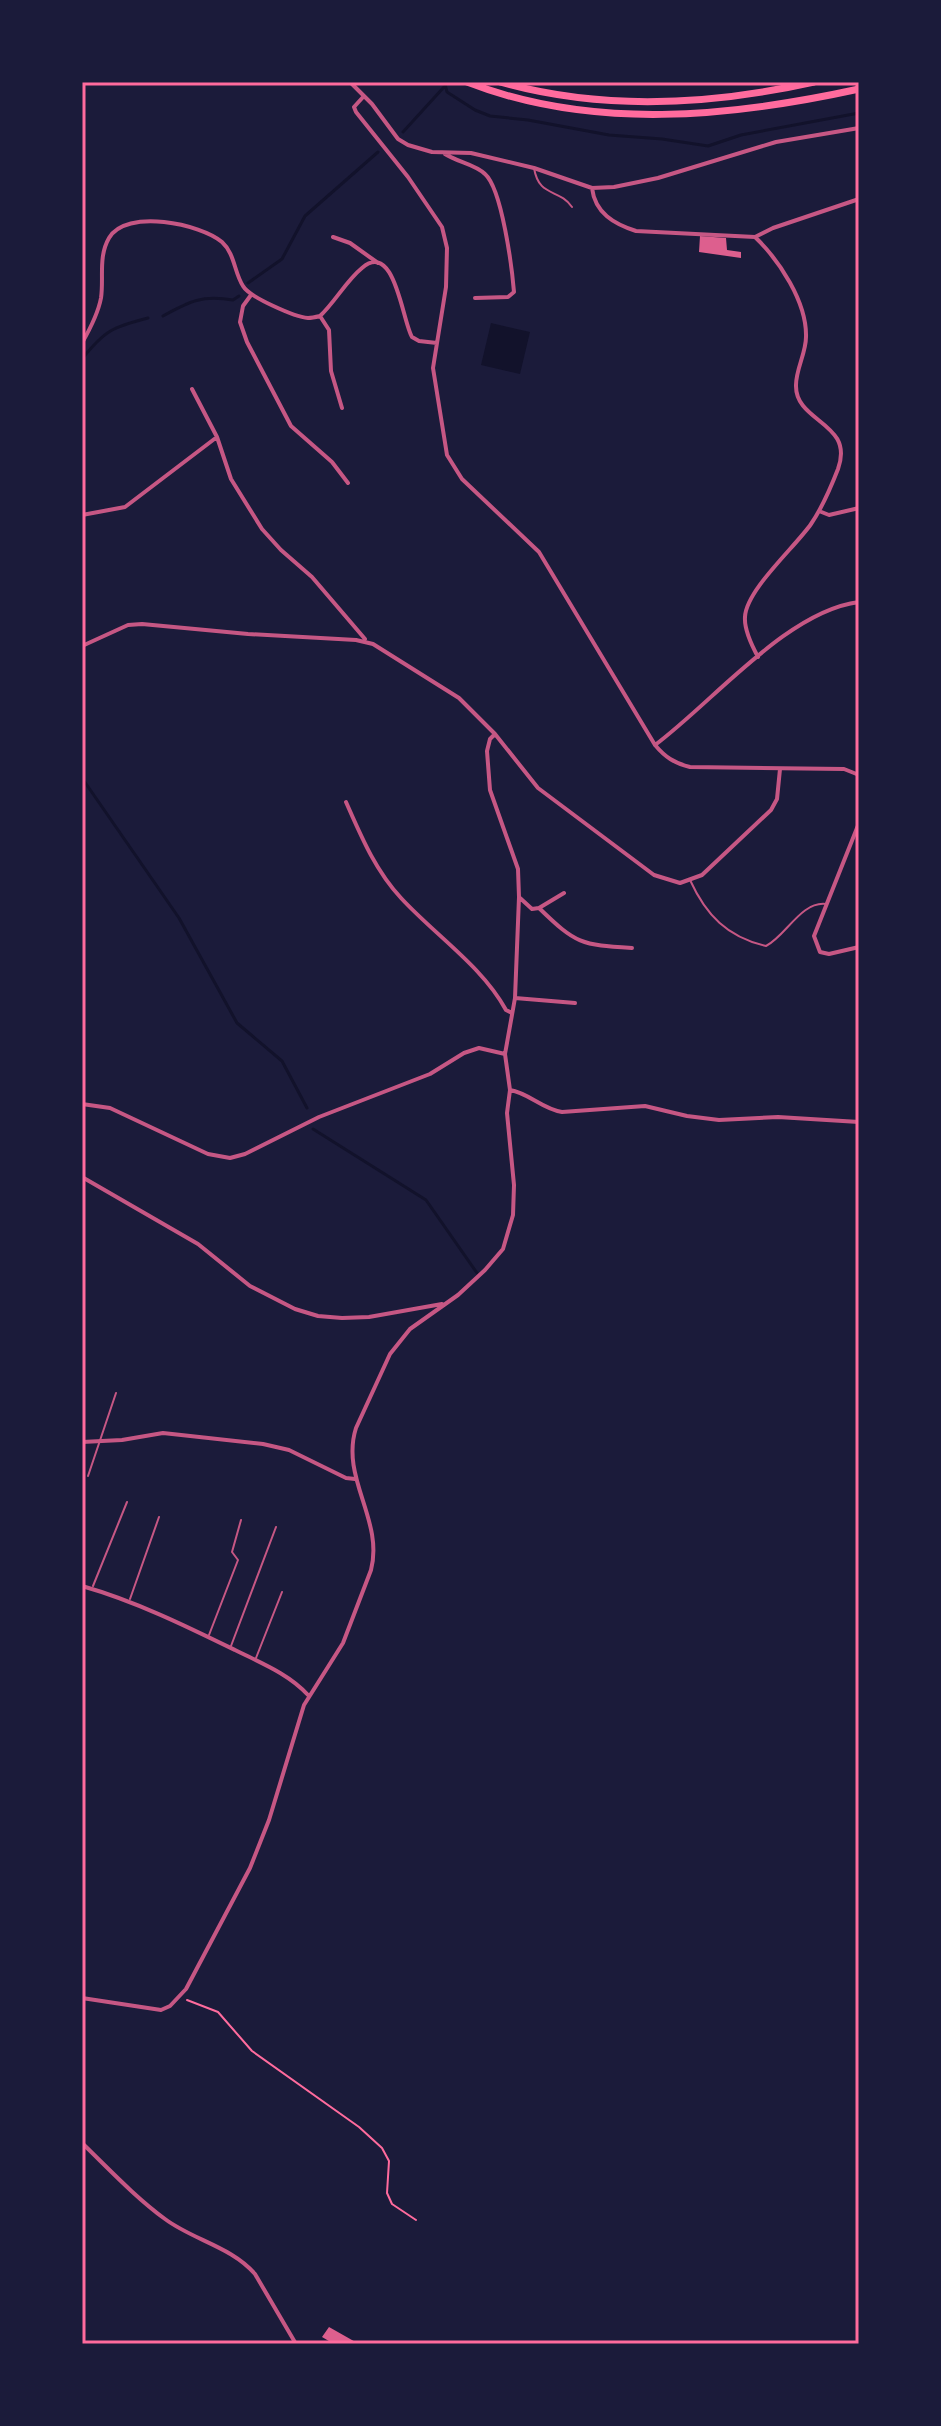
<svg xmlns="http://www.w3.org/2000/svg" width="941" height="2426" viewBox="0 0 941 2426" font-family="'Playfair Display',serif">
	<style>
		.water { fill: #12122b }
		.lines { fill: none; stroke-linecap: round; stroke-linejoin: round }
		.stream { stroke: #12122b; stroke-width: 3 }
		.building { fill: #dd5f8e }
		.path { stroke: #ff6b9d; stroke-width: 2 }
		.service { stroke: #c65784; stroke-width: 2 }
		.minor { stroke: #c65784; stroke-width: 4 }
		.primary { stroke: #ff6b9d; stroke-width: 7 }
		.neatline { fill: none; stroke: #ff6b9d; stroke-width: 3 }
	</style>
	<rect width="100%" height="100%" fill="#1b1b3a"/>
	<path class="water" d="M491 323 530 332 520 374 481 365Z"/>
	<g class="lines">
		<path class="stream" d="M445 84 447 92 475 110 490 116 528 120 609 135 662 139 708 146 741 135 859 113
			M403 132 444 87
			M248 283 282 259 305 216 378 152
			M163 316C190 301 202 295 233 300L239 296
			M82 359C105 330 113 327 148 318
			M82 778 179 918 237 1023 282 1061 307 1108
			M313 1129 426 1200 477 1273"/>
	</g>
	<path class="building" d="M700 236 726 238 727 250 741 252V258L699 252Z
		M329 2327 359 2344H334L322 2337Z"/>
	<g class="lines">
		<path class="path" d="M187 2000 218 2012 252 2051 359 2127 382 2148 389 2161 387 2193 392 2204 416 2220"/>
		<path class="service" d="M534 168C539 198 559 188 572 207
			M690 880C706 915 727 937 766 946 786 936 801 901 826 904
			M88 1476 116 1393
			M93 1586 127 1502
			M130 1599 159 1517
			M209 1635 238 1560 232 1552 241 1520
			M231 1646 276 1527
			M256 1658 282 1592"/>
		<path class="minor" d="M350 82 372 104 398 139 408 145 432 152 471 153 534 168 592 188 614 187 658 178 776 142 859 128
			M364 96 354 107 356 112 408 177 442 227 447 248 446 287 433 368 447 455 462 479 539 552 655 745C665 757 674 763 690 767L844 769 859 775
			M445 154C457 162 475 164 485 174 502 189 512 268 514 292L508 297 475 298
			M592 188C595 213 614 224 636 231L755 237 773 228 859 199
			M333 237 350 243 378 263
			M755 237C779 260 807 302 806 337 806 353 796 369 796 385 795 423 855 422 838 469 831 487 822 508 811 524 796 546 746 590 745 617 744 630 752 646 758 657
			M251 295 243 306 240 322 247 342 291 426 332 462 348 483
			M320 316 329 330 331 371 342 408
			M82 343C90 329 98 314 101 298 104 278 98 257 109 238 126 208 201 224 222 242 235 254 234 272 243 286 249 297 295 317 308 318 312 318 316 317 320 316 335 302 346 281 362 268 395 240 402 320 412 337L419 341 437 343
			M192 389 217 437 231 479 262 529 281 550 312 577 365 639
			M819 511 829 515 859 508
			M82 515 125 507 217 437
			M82 646 128 625 142 624 248 634 356 640 373 644 459 698 495 734 538 788 654 875 680 883 702 875 771 810 777 799 780 769
			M655 745C713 702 787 611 859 602
			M346 802C361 836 375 870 401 898 435 935 482 966 506 1010L512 1013
			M859 823 814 936 820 952 829 954 859 947
			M520 898 532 909 539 908C576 944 581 945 632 948
			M539 908 564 893
			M515 998 575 1003
			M510 1090C529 1093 542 1109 562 1112L645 1106 687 1116 719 1120 778 1117 859 1122
			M82 1104 110 1108 208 1154 230 1158 245 1154 319 1117 430 1074 464 1053 479 1048 505 1054
			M82 1177 198 1244 250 1286 295 1309 318 1316 342 1318 369 1317 442 1304
			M82 1442 122 1440 163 1433 263 1444 289 1450 346 1478 355 1479
			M82 1586C135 1601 186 1626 235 1650 261 1663 289 1674 308 1695
			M82 1998 161 2010 170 2006 186 1989 250 1868 269 1820 304 1705 343 1643 371 1570C384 1520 340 1478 356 1428L390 1354 410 1329 458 1295 485 1270 503 1249 513 1215 514 1185 507 1113 510 1090 505 1054 515 998 519 897 518 869 490 790 487 751 490 739 495 734
			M82 2143C109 2169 135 2197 165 2219 193 2240 232 2247 255 2274L296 2344"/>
		<path class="primary" d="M467 82C592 131 731 117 859 89
			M500 82C602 111 711 105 814 82"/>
	</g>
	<rect width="941" height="2426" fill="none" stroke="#1b1b3a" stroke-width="168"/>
	<rect x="84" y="84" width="773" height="2258" class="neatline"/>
</svg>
